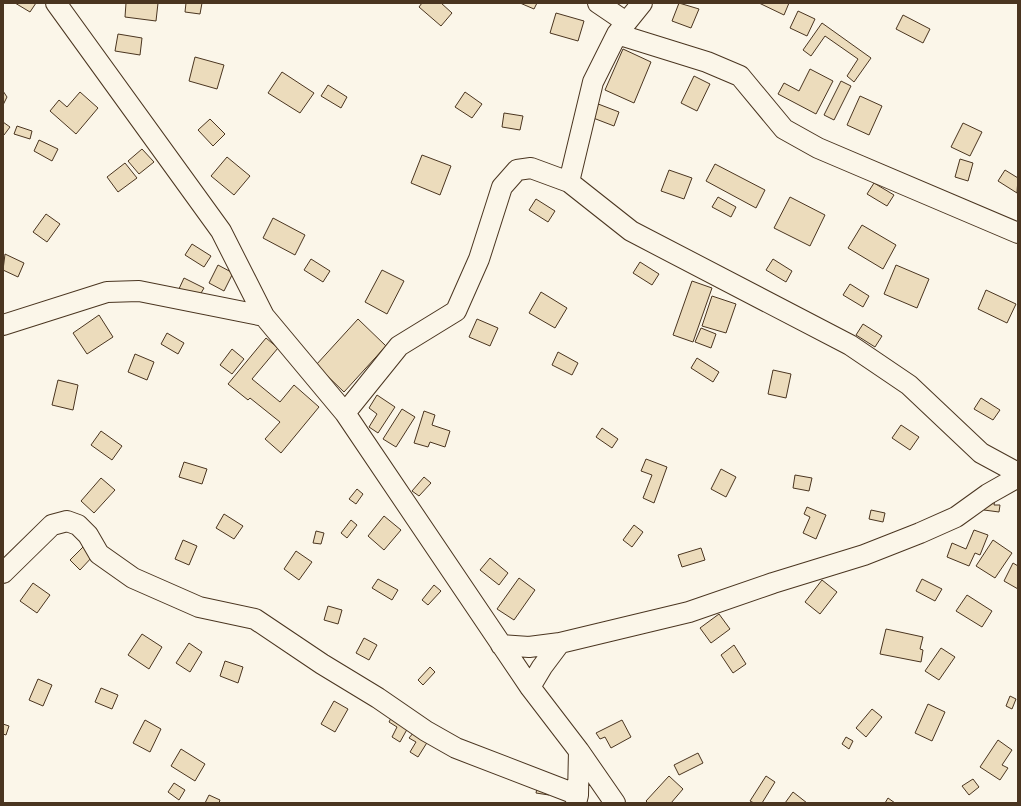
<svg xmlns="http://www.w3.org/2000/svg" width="1021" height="806" viewBox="0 0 1021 806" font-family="'Archivo Narrow',sans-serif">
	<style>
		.building { fill: #ecdcbc; stroke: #4a3520 }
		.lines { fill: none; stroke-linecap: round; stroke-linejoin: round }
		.minor-casing { stroke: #4a3520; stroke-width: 22 }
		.minor { stroke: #fbf6e9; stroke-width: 20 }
	</style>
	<rect width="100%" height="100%" fill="#fbf6e9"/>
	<path class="building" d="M15 3H36L30 12Z
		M126 3H158L156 21 125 17Z
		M186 3H202L200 14 185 12Z
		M422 3H441L452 13 441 26 419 7Z
		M520 3H537L534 9Z
		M679 3 699 9 691 28 672 21Z
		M759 3H789L784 15Z
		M798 11 815 19 807 36 790 28Z
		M556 13 584 21 578 41 550 33Z
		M903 15 930 29 923 43 896 29Z
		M822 23 871 58 854 82 847 76 858 59 825 36 811 56 803 50Z
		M118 34 142 38 140 55 115 51Z
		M623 49 651 62 634 103 605 90Z
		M195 57 224 65 217 89 189 81Z
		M810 69 833 81 816 114 778 94 784 83 799 91Z
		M282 72 314 93 300 113 268 93Z
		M694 76 710 84 697 111 681 103Z
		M841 81 851 86 834 120 824 115Z
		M328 85 347 97 341 108 321 96Z
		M3 91 7 97 3 105Z
		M80 92 98 108 76 134 50 111 59 100 67 107Z
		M465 92 482 104 472 118 455 107Z
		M860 96 882 106 869 135 847 125Z
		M593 102 619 112 614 126 588 116Z
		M504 113 523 116 520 130 502 127Z
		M210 119 225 134 213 146 198 130Z
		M3 122 10 127 4 135H3Z
		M963 123 982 132 970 156 951 147Z
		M17 126 32 131 30 139 14 134Z
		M39 140 58 149 52 161 34 151Z
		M142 149 154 162 139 174 128 161Z
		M422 155 451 166 440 195 411 183Z
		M227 157 250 176 234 195 211 176Z
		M960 159 973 163 968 181 955 177Z
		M125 163 137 178 118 192 107 177Z
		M715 164 765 190 756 208 706 181Z
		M669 170 692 178 684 199 661 191Z
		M1005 170 1018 178 1017 193 998 181Z
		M874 183 894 195 887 206 867 194Z
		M718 197 736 207 731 217 712 207Z
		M790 197 825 215 810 246 774 228Z
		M536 199 555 211 548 222 529 210Z
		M46 214 60 224 47 242 33 232Z
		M273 218 305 235 295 255 263 238Z
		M862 225 896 245 883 269 848 248Z
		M192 244 211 256 204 267 185 255Z
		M5 254 24 263 18 277 3 270Z
		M311 259 330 271 323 282 304 270Z
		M773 259 792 271 786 282 766 270Z
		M640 262 659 274 652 285 633 273Z
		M218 265 233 273 224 291 209 283Z
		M896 265 929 279 917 308 884 294Z
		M382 270 404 281 387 314 365 302Z
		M184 278 204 288 197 300 178 291Z
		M692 281 712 288 693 342 673 335Z
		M850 284 869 296 863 307 843 295Z
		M986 290 1016 304 1007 323 978 309Z
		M541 292 567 308 555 328 529 313Z
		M712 296 736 304 726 333 702 326Z
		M99 315 113 337 87 354 73 333Z
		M358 319 386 346 344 392 316 365Z
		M477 319 498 328 490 346 469 337Z
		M863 324 882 336 875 347 856 335Z
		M701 328 716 334 711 348 695 342Z
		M167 333 184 343 178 354 161 344Z
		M266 338 278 348 252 379 280 402 294 385 319 407 281 453 265 439 280 422 250 398 248 400 228 384Z
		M232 349 244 359 232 374 220 365Z
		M558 352 578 363 572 375 552 365Z
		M135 354 154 362 147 380 128 372Z
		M697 358 719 372 713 382 691 368Z
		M773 370 791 374 786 398 768 394Z
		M58 380 78 385 73 410 52 405Z
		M377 395 395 407 378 433 369 427 377 414 369 408Z
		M981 398 1000 410 993 420 974 409Z
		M402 409 415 417 396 447 383 439Z
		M424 411 435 415 432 425 450 431 445 447 430 442 428 447 414 443Z
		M901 425 919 437 910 450 892 438Z
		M602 428 618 439 612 448 596 437Z
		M101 431 122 446 112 460 91 445Z
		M646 459 667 467 654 503 643 498 652 475 641 471Z
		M184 462 207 469 202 484 179 477Z
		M721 469 736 477 726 497 711 489Z
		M795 475 812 478 809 491 793 488Z
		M424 477 431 483 419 496 412 491Z
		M101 478 115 490 94 513 81 501Z
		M357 489 363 494 356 504 349 499Z
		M986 498 995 499 994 505H1000L999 512 984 510Z
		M807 507 826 515 816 539 803 533 810 517 804 514Z
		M871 510 885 513 883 522 869 519Z
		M224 514 243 526 234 539 216 528Z
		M384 516 401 530 384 550 368 536Z
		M351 520 357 525 347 538 341 533Z
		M634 525 643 532 632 547 623 540Z
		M974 530 988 535 980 555 975 553 969 566 947 557 952 543 966 549Z
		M316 531 324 533 321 544 313 543Z
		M183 540 197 546 189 565 175 559Z
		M993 540 1012 553 995 578 976 566Z
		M83 547 93 556 80 570 70 560Z
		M701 548 705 560 682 567 678 555Z
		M296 551 312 562 299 580 284 569Z
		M490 558 508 573 499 585 480 570Z
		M1013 563 1018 566V589L1004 581Z
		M519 578 535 590 514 620 497 609Z
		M378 579 398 590 392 600 372 588Z
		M922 579 942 589 935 601 916 591Z
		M822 580 837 592 820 614 805 602Z
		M33 583 50 595 37 613 20 601Z
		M434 585 441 591 428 605 422 600Z
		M967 595 992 611 982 627 956 611Z
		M328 606 342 610 338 624 324 620Z
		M719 614 730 629 711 643 700 628Z
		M886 629 923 637 920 649 923 650 921 662 880 654Z
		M142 634 162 647 149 669 128 655Z
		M364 638 377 645 369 660 356 653Z
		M189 643 202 652 190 672 176 663Z
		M734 645 746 664 733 673 721 655Z
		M941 648 955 657 939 680 925 671Z
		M225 661 243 667 238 683 220 676Z
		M430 667 435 672 423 685 418 680Z
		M38 679 52 685 43 706 29 700Z
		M101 688 118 695 112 709 95 702Z
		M1010 696 1016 699 1012 709 1006 706Z
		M334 701 348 709 335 732 321 724Z
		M928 704 945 712 932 741 915 733Z
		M872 709 882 717 866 737 856 728Z
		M393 714 410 724 400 742 392 737 397 727 389 722Z
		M145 720 161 729 150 752 133 743Z
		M622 720 631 737 611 748 605 737 600 739 596 733Z
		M3 724 9 726 6 735 3 734Z
		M414 732 428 741 418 757 410 752 416 742 409 738Z
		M846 737 853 741 849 749 842 744Z
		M998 740 1012 750 1002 765 1008 768 1000 780 980 767Z
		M181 749 205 764 195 781 171 766Z
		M698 753 703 763 679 775 674 765Z
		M669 776 683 789 671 803H648L646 801Z
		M766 776 775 782 762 803H754L750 801Z
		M973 779 979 787 969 795 962 786Z
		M174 783 185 790 179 800 168 792Z
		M538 784 551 787 549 795 536 793Z
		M793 792 807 803H785Z
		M209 795 220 800 219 803H205Z
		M888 798 895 803H885Z"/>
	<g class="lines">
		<g class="minor-casing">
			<path id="minor" d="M56 3 221 231 264 316 345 413 530 687 579 751 615 803
				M598 3 626 22
				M617 34 707 62 740 76 784 129 818 148 1018 233
				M569 182 593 82 617 34 642 3
				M3 325 107 292 139 291 264 316
				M345 413 399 346 456 311 479 259 502 187 517 170 531 168 569 182 631 231 850 345 909 385 981 453 1018 473
				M3 573 52 525 67 521 78 525 88 535 99 554 133 578 199 607 255 619 322 664 378 698 426 731 456 748 578 795
				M501 645 529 647 560 643 689 612 773 583 864 555 920 533 956 517 988 494 1018 477
				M530 687 542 667 560 643
				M576 803 578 795 579 751"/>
		</g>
		<use href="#minor" class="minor"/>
	</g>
	<rect width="1021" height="806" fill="none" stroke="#4a3520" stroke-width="8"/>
</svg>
